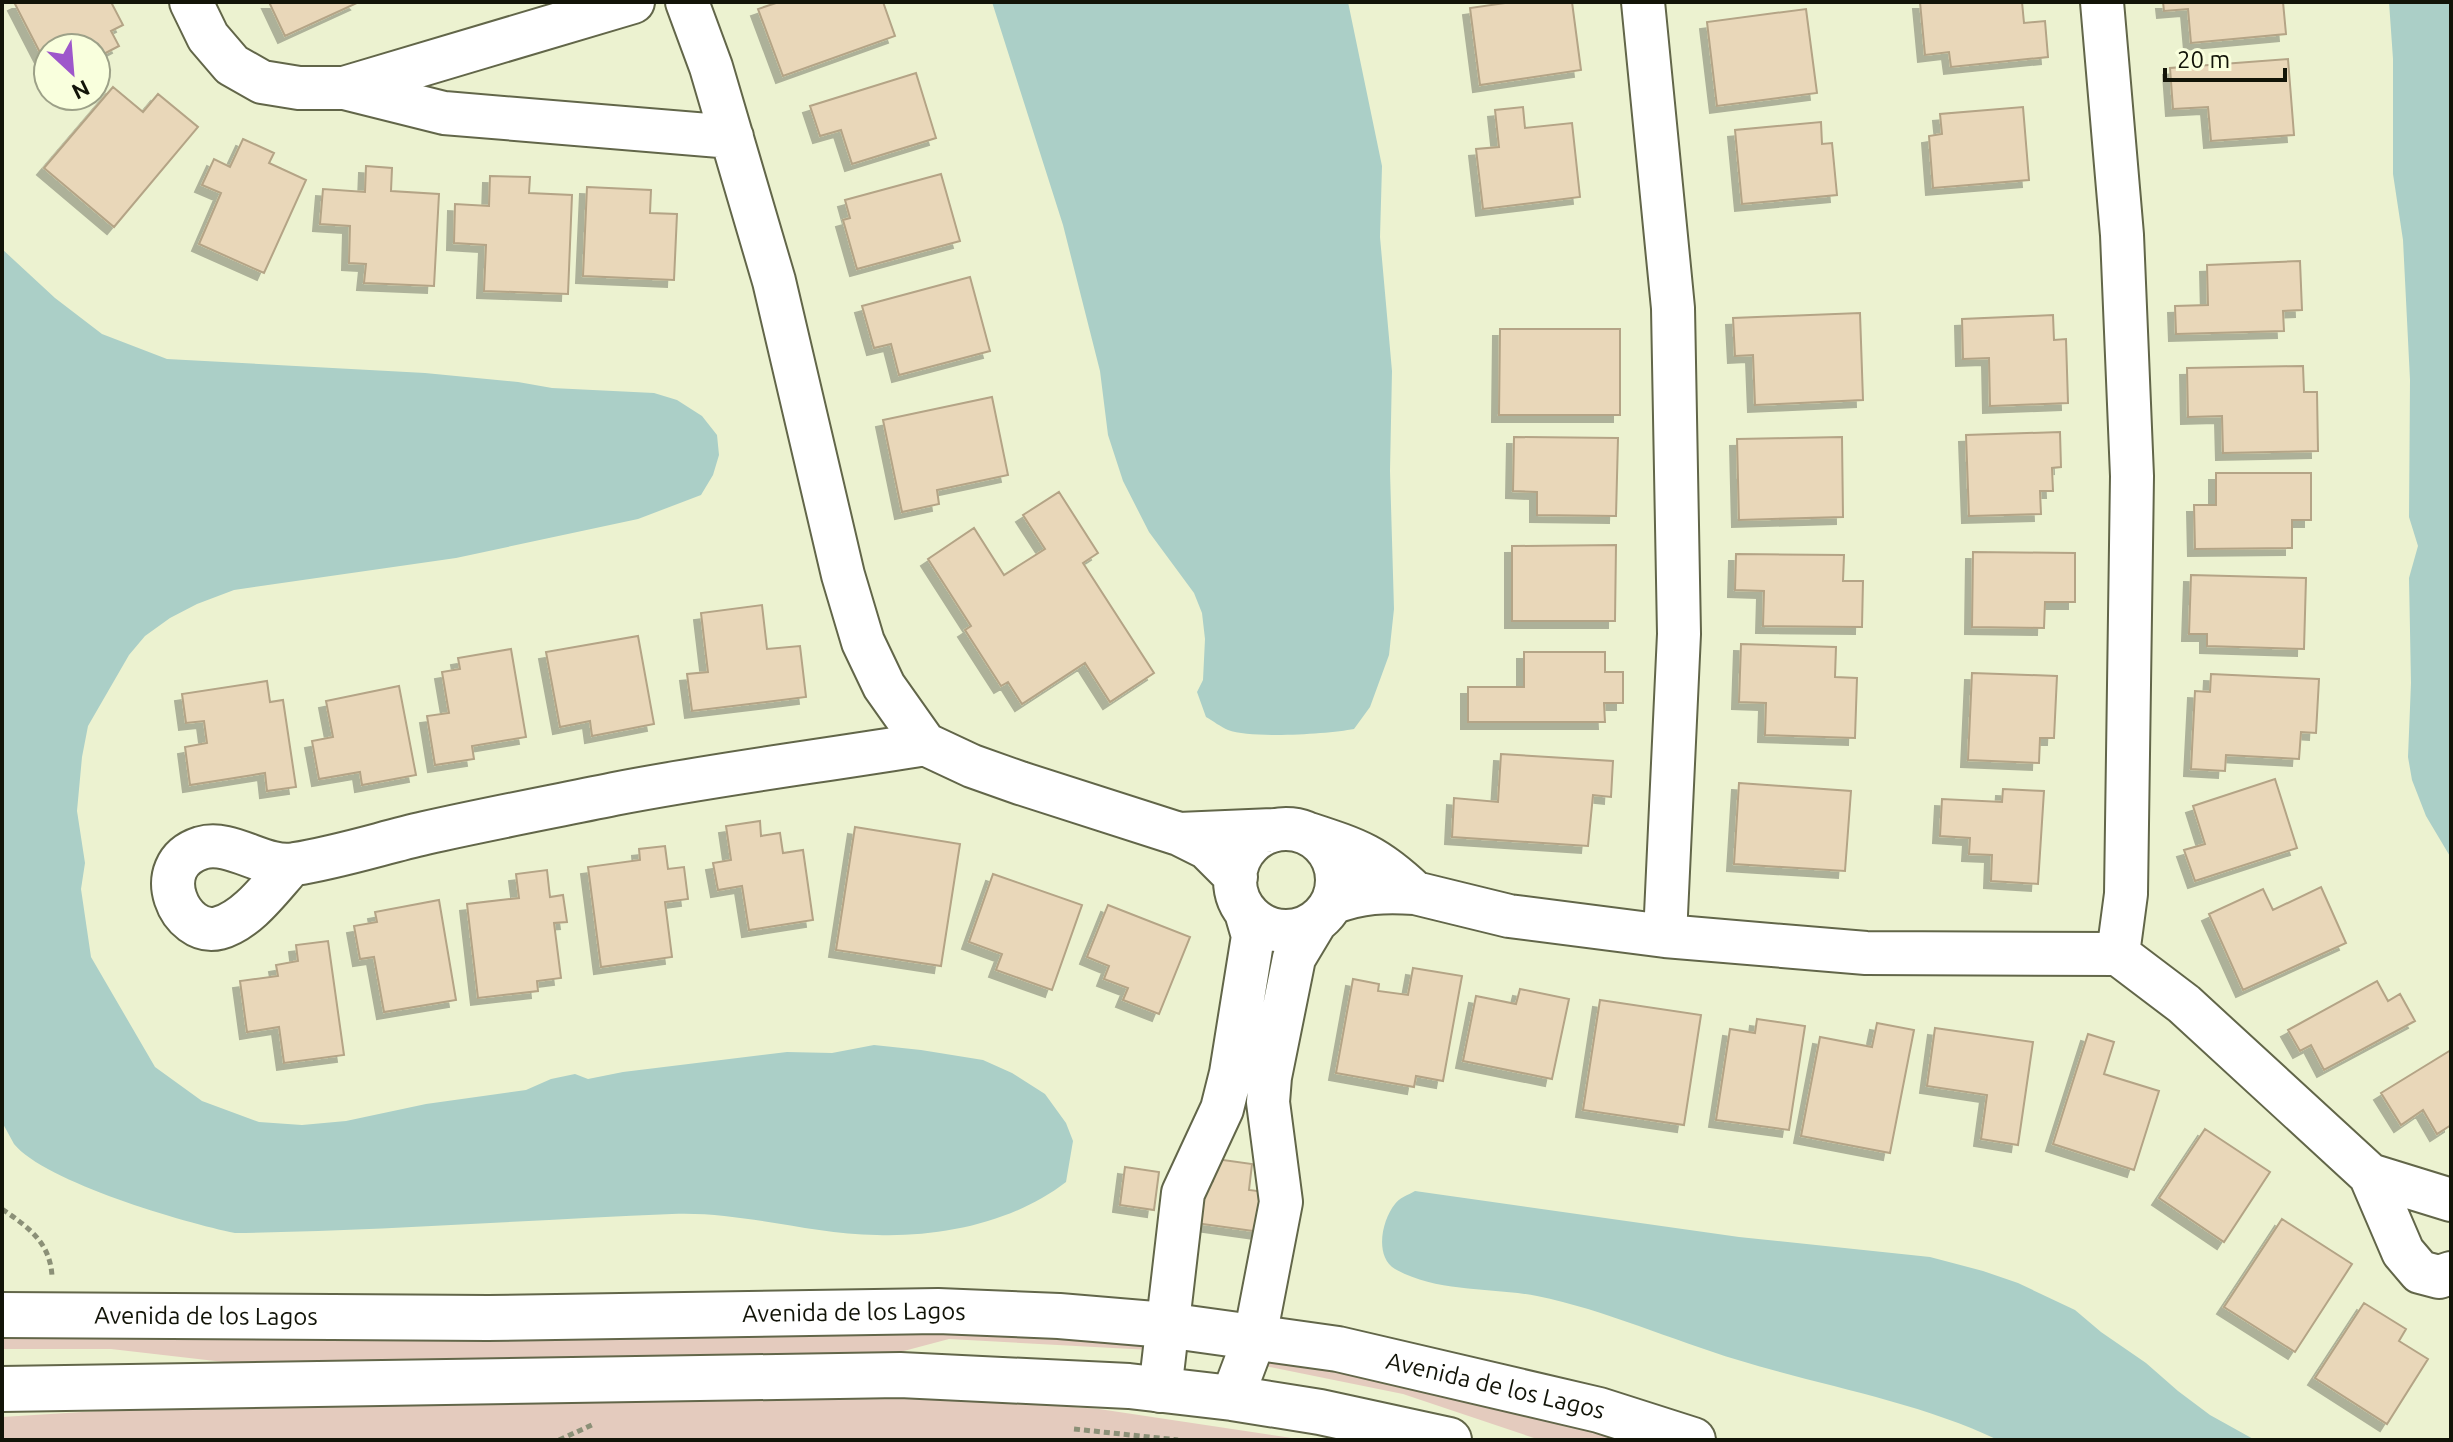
<svg xmlns="http://www.w3.org/2000/svg" width="2453" height="1442" viewBox="0 0 2453 1442" font-family="Ubuntu,sans-serif">
	<style>
		.green { fill: #e4cbbe }
		.water { fill: #abcfc7 }
		.building { fill: #e9d7b9; stroke: #b4a486; stroke-width: 2; filter: url(#shadow) }
		.lines { fill: none; stroke-linecap: round; stroke-linejoin: round }
		.street-casing { stroke: #626649; stroke-width: 46 }
		.secondary-casing { stroke: #626649; stroke-width: 48 }
		.path { stroke: #8b9077; stroke-width: 5; stroke-dasharray: 6 4; stroke-linecap: butt }
		.street { stroke: #fff; stroke-width: 42 }
		.secondary { stroke: #fff; stroke-width: 44 }
		.labels { text-anchor: middle; stroke-width: 6; stroke-linejoin: round; paint-order: stroke }
		.street-label { font-size: 24px; fill: #121408; stroke: #f9ffdd }
	</style>
	<defs>
		<filter id="shadow"><feDropShadow dx="-7" dy="7" stdDeviation="0" flood-color="#0004"/></filter>
	</defs>
	<rect width="100%" height="100%" fill="#ecf2d0"/>
	<path class="green" d="M914 1323 1153 1340 1150 1350 949 1339 900 1352 250 1365 111 1349H2V1333L126 1332 247 1340Z
		M1267 1353 1546 1416 1624 1440H1540L1403 1394 1265 1366Z
		M923 1396 1099 1409 1305 1440H2V1417L115 1410Z"/>
	<path class="water" d="M992 2H1348L1382 166 1380 237 1392 371 1390 471 1394 609 1389 655 1370 707 1354 729C1328 734 1253 739 1228 730 1221 727 1213 721 1206 717L1197 692 1203 680 1205 639 1202 613 1194 593 1149 532 1123 481 1108 435 1100 371 1063 225Z
		M2389 2H2451V858L2426 816 2412 780 2408 757 2411 683 2409 578 2418 546 2409 517 2410 380 2403 240 2393 174V59Z
		M2 249 55 298 102 334 167 359 425 373 518 382 552 388 654 393 677 400 702 416 717 435 719 455 713 475 701 495 638 519 456 558 234 590 197 604 170 618 145 636 129 655 88 726 82 757 77 811 85 863 81 889 91 957 155 1067 202 1101 259 1122 302 1125 346 1121 426 1104 526 1090 551 1079 575 1074 588 1079 623 1072 787 1052 832 1053 874 1045 921 1050 983 1060 1012 1073 1045 1094 1066 1123 1073 1141 1066 1182C1014 1222 943 1237 877 1235 808 1234 741 1211 672 1214 526 1220 381 1231 235 1233 185 1223 45 1182 14 1144 10 1137 6 1129 2 1122Z
		M1415 1191 1739 1237 1930 1257 1983 1271 2018 1283 2075 1310 2101 1332 2146 1363 2178 1391 2210 1415 2255 1440H1998C1916 1401 1825 1387 1738 1360 1671 1340 1606 1310 1537 1296 1490 1287 1438 1293 1395 1269 1374 1256 1382 1220 1395 1204 1399 1198 1408 1195 1415 1191Z"/>
	<path class="building" d="M19 2H111L123 25 111 31 119 46 96 58V48H48V68L15 4Z
		M269 2H356L357 3 285 36Z
		M779 2H883L895 36 783 76 758 9Z
		M1512 2H1572L1581 70 1480 85 1470 8Z
		M1920 2H2022L2024 23 2045 21 2048 57 1951 67 1949 52 1925 55Z
		M2163 2H2283L2286 34 2191 43 2188 9 2164 11Z
		M1806 9 1817 93 1717 106 1707 22Z
		M2288 59 2294 135 2211 141 2208 107 2173 109 2170 68Z
		M916 73 936 138 852 164 841 130 820 136 810 106Z
		M113 87 143 112 158 94 198 127 114 227 44 168Z
		M1523 107 1525 128 1572 123 1580 197 1483 209 1476 149 1499 147 1495 110Z
		M2023 107 2029 180 1933 188 1929 136 1942 134 1940 114Z
		M1821 122 1822 144 1832 143 1837 195 1742 204 1735 130Z
		M243 139 274 153 269 163 306 180 264 273 199 244 221 193 202 185 214 159 230 167Z
		M366 166 392 168 391 191 439 194 434 286 364 283 366 264 349 263 350 226 320 224 323 189 365 192Z
		M941 174 960 241 857 269 843 220 850 218 845 200Z
		M490 176 530 177 529 193 572 195 568 294 484 291 486 245 454 243 455 204 489 206Z
		M587 187 651 190 650 213 677 214 674 280 583 276Z
		M2300 261 2302 310 2283 311 2284 331 2176 334 2175 306 2208 305 2207 265Z
		M970 277 990 351 899 375 891 344 874 348 862 306Z
		M1860 313 1863 400 1755 405 1753 355 1735 356 1733 318Z
		M2053 315 2054 340 2066 339 2068 403 1990 406 1989 358 1963 359 1962 319Z
		M1500 329H1620V415H1499Z
		M2303 366 2304 392H2317L2318 451 2223 453 2222 416 2188 417 2187 368Z
		M992 397 1008 475 937 490 939 504 902 512 883 420Z
		M2060 432 2061 467 2052 468 2053 491H2040L2041 514 1969 516 1966 435Z
		M1514 437 1618 438 1616 516 1537 515V492L1513 491Z
		M1842 437 1843 517 1739 520 1737 439Z
		M2216 473H2311V520H2292V548L2195 549 2194 505H2216Z
		M1059 492 1098 553 1083 563 1154 673 1110 702 1085 663 1022 704 1008 682 1001 686 965 630 971 626 928 559 974 528 1004 575 1045 549 1023 515Z
		M1616 545 1615 621H1512V546Z
		M1973 552 2075 553V602H2045L2044 628 1972 627Z
		M1736 554 1844 555 1843 581H1863L1862 627 1763 626 1764 591 1735 590Z
		M2191 575 2306 578 2304 649 2207 646V634H2189Z
		M762 605 767 649 800 646 806 697 692 711 687 674 708 672 701 613Z
		M638 636 654 724 592 736 590 721 560 727 546 652Z
		M1741 644 1836 647 1835 677 1857 678 1855 738 1765 735 1766 703 1739 702Z
		M511 649 526 737 472 746 474 759 435 765 427 716 449 713 442 672 460 669 458 658Z
		M1524 652H1605V672H1623V703H1604L1605 722H1468V687H1524Z
		M1972 673 2057 676 2054 738H2040L2039 763 1968 760Z
		M2211 674 2319 679 2316 733 2301 732 2299 759 2226 755 2225 771 2191 769 2195 691 2210 692Z
		M267 681 270 702 283 700 296 787 267 791 265 773 190 785 185 747 207 743 204 721 186 723 182 694Z
		M399 686 416 775 362 785 360 772 319 779 312 741 333 737 326 701Z
		M1501 754 1613 761 1611 797 1593 795 1588 846 1452 837 1454 798 1498 802Z
		M2275 779 2297 848 2195 881 2184 850 2205 844 2193 806Z
		M1739 783 1851 791 1845 871 1734 864Z
		M2003 789 2044 791 2038 884 1991 881 1992 855 1969 854 1970 838 1940 836 1942 799 2002 802Z
		M760 821 761 836 780 833 783 853 803 850 813 920 749 930 742 886 718 890 713 863 731 860 726 826Z
		M855 827 960 844 941 966 836 950Z
		M665 846 668 869 684 867 688 899 665 902 672 957 601 967 588 867 640 860 639 849Z
		M547 870 550 897 563 895 567 922 554 923 561 978 537 981 538 991 478 998 467 904 519 898 516 874Z
		M993 874 1082 905 1052 990 996 970 1002 954 969 942Z
		M2321 887 2346 943 2243 990 2209 914 2263 889 2273 910Z
		M439 900 456 1000 384 1012 374 957 360 959 354 926 377 922 375 912Z
		M1108 905 1190 937 1159 1014 1123 1000 1128 988 1104 979 1109 966 1087 957Z
		M328 941 344 1055 284 1063 279 1027 247 1032 240 981 278 976 276 965 298 961 296 945Z
		M1413 968 1462 976 1443 1081 1416 1076 1414 1087 1336 1073 1353 979 1379 984 1378 991 1408 995Z
		M2377 981 2388 1001 2400 994 2415 1021 2324 1070 2311 1045 2300 1051 2288 1030Z
		M1520 989 1569 999 1552 1079 1463 1061 1476 996 1516 1004Z
		M1600 1000 1701 1015 1684 1125 1583 1110Z
		M1757 1019 1805 1026 1789 1130 1716 1120 1730 1029 1755 1033Z
		M1877 1023 1914 1030 1890 1153 1801 1136 1820 1037 1872 1047Z
		M1935 1028 2033 1042 2018 1145 1981 1139 1987 1095 1927 1086Z
		M2088 1034 2114 1042 2104 1074 2159 1091 2134 1170 2053 1144Z
		M2451 1050V1125L2437 1134 2423 1110 2401 1125 2381 1093Z
		M2205 1129 2270 1172 2224 1242 2159 1198Z
		M1216 1159 1252 1164 1249 1190 1288 1195 1282 1235 1174 1220 1180 1176 1213 1181Z
		M1125 1167 1159 1172 1154 1210 1120 1205Z
		M2282 1219 2352 1264 2295 1352 2224 1307Z
		M2364 1303 2406 1329 2399 1341 2428 1359 2387 1424 2315 1378Z"/>
	<g class="lines">
		<g class="street-casing">
			<path id="street" d="M191 2 208 37 232 65 262 82 299 88H344L444 113 732 137
				M687 2 711 67 774 281 843 575 863 642 884 686 925 744 972 766 1020 783 1179 834
				M1643 2 1673 308 1679 634 1665 936
				M2102 2 2122 235 2132 476 2126 894 2118 954
				M344 88 633 2
				M1235 880a51 51 0 1 1 102 0a51 51 0 1 1-102 0Z
				M1309 834C1358 850 1376 856 1415 893 1384 891 1361 892 1332 903
				M291 865C271 887 248 920 219 928 180 938 148 865 201 848 232 839 264 870 295 864 339 857 382 843 425 833 487 819 551 807 614 794 717 774 822 761 925 744
				M1236 877 1207 848 1179 834 1275 830
				M1415 893 1509 916 1665 936 1866 953 2118 954 2184 1004 2370 1175 2403 1252 2420 1272 2439 1277 2451 1273
				M2370 1175 2451 1200
				M1160 1391 1183 1193 1222 1109 1231 1073 1253 936 1246 912
				M1232 1398 1255 1337 1281 1202 1268 1102 1270 1077 1294 958 1315 923"/>
		</g>
		<g class="secondary-casing">
			<g id="secondary">
				<path id="s1" d="M2 1315 488 1318 938 1311 1059 1316 1166 1325 1338 1349 1599 1410 1693 1440"/>
				<path d="M2 1389 900 1375 1129 1386 1232 1398 1320 1412 1449 1440"/>
			</g>
		</g>
		<path class="path" d="M2 1209C28 1227 50 1242 52 1276
			M1074 1429 1178 1440
			M559 1440 594 1424"/>
		<use href="#street" class="street"/>
		<use href="#secondary" class="secondary"/>
	</g>
	<g class="labels">
		<g class="street-label">
			<text dy="8" stroke="none"><textPath href="#s1" startOffset="852">Avenida de los Lagos</textPath></text>
			<text dy="8" stroke="none"><textPath href="#s1" startOffset="204">Avenida de los Lagos</textPath></text>
			<text dy="8" stroke="none"><textPath href="#s1" startOffset="1500">Avenida de los Lagos</textPath></text>
		</g>
	</g>
	<rect width="2453" height="1442" fill="none" stroke="#121408" stroke-width="8"/>
	<g transform="translate(72 72) rotate(154)"><circle r="38" fill="#f9ffdd" stroke="#9da188" stroke-width="2"/>
	<path d="M0-6L14 30L0 20L-14 30Z" fill="#9e57cb"/>
	<text y="-12" font-size="22" font-weight="bold" text-anchor="middle" fill="#121408">N</text>
	</g>
	<path d="M2165 68v12h120v-12" fill="none" stroke="#121408" stroke-width="4"/>
	<text x="2177" y="68" font-size="24" fill="#121408" stroke="#f9ffdd" stroke-width="6" paint-order="stroke">20 m</text>
</svg>
